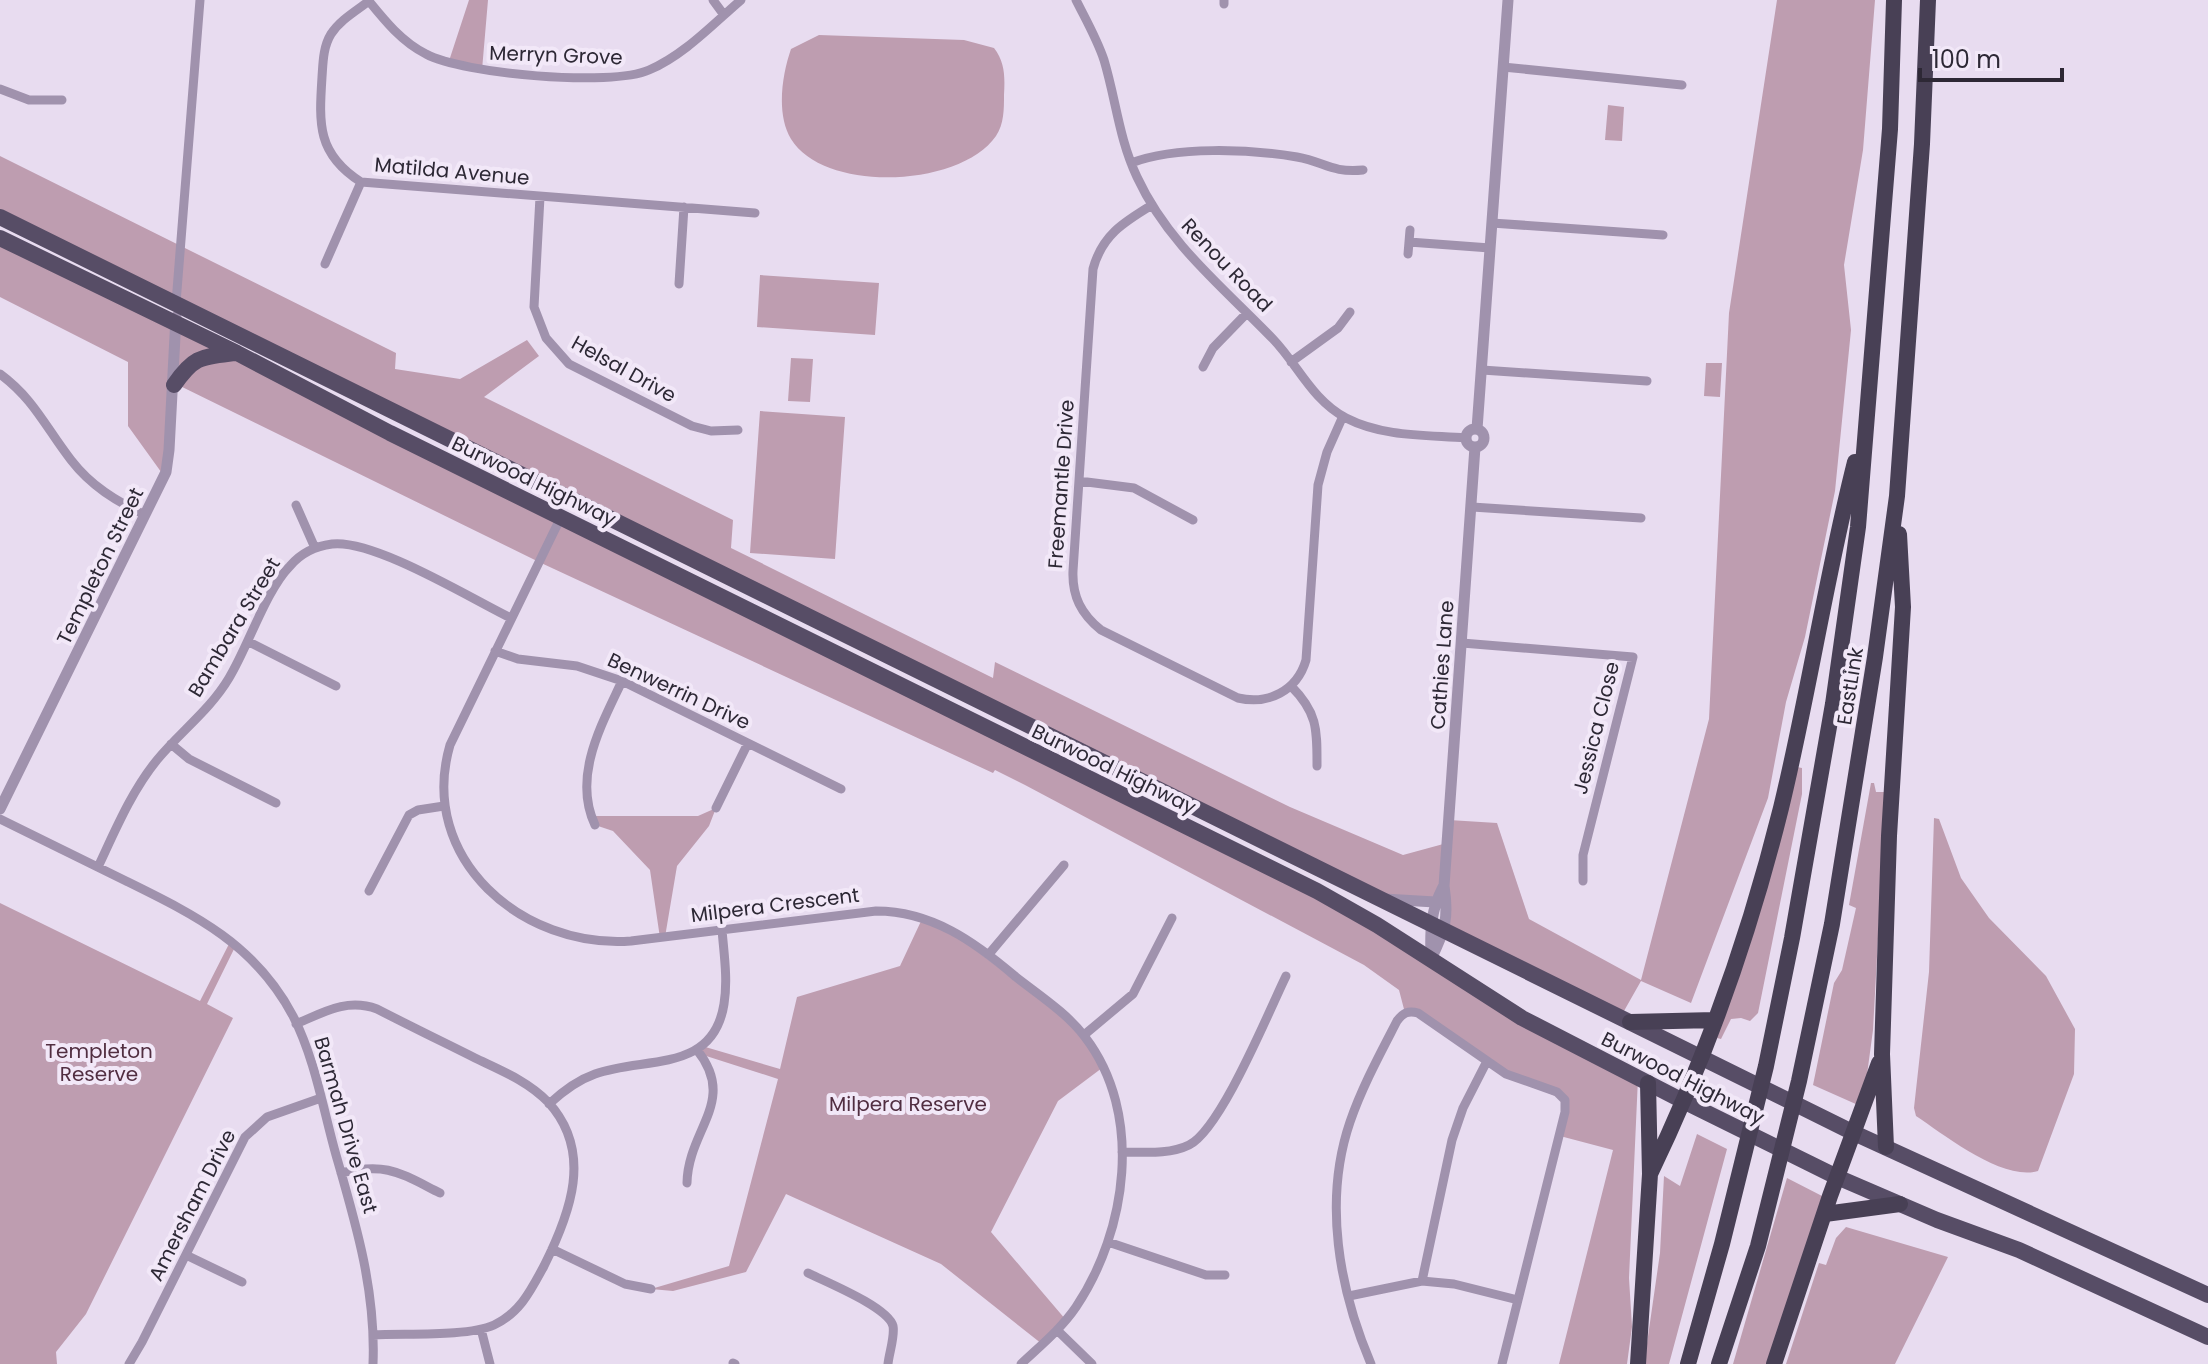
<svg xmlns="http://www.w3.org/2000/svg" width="2208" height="1364" viewBox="0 0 2208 1364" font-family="Poppins,sans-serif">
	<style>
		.green { fill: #be9db0 }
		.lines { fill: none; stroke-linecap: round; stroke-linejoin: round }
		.minor { stroke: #a092ad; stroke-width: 9 }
		.tertiary { stroke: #a092ad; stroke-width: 11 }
		.trunk { stroke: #574d66; stroke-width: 16 }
		.motorway { stroke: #484055; stroke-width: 16 }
		.labels { text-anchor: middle; stroke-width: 8; stroke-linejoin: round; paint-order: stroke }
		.street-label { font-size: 20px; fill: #2d2835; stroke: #f2e8f8 }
		.park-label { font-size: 20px; fill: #512e41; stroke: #f2e8f8 }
	</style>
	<rect width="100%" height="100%" fill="#e8dcf0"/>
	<path class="green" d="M469 0H488L482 70 448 64Z
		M1777 0H1875L1863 150 1844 265 1851 330 1835 491 1805 637 1786 702 1768 798 1691 1003 1641 981 1620 1018 1445 931 1447 904 1380 899 0 217V156L396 353 395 369 460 379 527 340 539 356 484 397 733 520 731 548 993 678 995 662 1290 807 1403 855 1447 843 1449 820 1497 823 1529 919 1641 980 1709 719 1729 313Z
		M819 35 964 40 994 48C1005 62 1005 77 1004 95 1004 109 1004 124 996 136 961 187 825 194 791 139 776 114 782 75 791 49Z
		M1608 105 1624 107 1622 141 1605 140Z
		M0 240 1317 891 1638 1078 1629 1278 1632 1327 1627 1364H1559L1613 1150 1560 1136 1565 1100 1513 1078 1419 1013H1405L1399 990 1364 965 1025 785 995 770 993 773 539 562 174 383 164 476 128 426V362L0 297Z
		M760 275 879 283 875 335 757 327Z
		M791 358 813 359 810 402 788 401Z
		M1706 363H1722L1720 397 1704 396Z
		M760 411 845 417 835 559 750 553Z
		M1797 767 1802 768V794L1758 1013 1750 1021 1741 1018 1731 1019 1721 1039 1717 1038Z
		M1871 783H1874L1876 792H1886L1873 1030 1866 1082 1858 1105 1813 1085 1834 983 1842 970 1856 908 1849 905Z
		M716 808 709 826 677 866 665 937 660 938 650 870 613 831 595 825 591 816H698Z
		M1934 818 1939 819 1961 878 1989 918 2046 976 2075 1029 2074 1074 2038 1171C2002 1181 1946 1136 1916 1116L1914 1108 1929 972Z
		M0 903 200 1001 231 940 236 945 207 1004 233 1018 86 1314 56 1352 57 1364H0Z
		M922 919 944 926 1074 1025 1102 1068 1058 1101 991 1232 1066 1320 1042 1344 941 1264 786 1194 746 1272 673 1291 651 1289 729 1266 778 1079 700 1054 702 1046 780 1069 797 997 900 966Z
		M1697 1134 1727 1149 1669 1364H1644L1660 1253 1664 1176 1680 1186Z
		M1787 1178 1824 1197 1768 1364H1733Z
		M1846 1227 1948 1257 1895 1364H1786L1819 1263 1826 1265 1836 1238Z"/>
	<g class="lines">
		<path class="minor" d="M368 0C385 21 402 42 426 54 463 74 611 87 649 70 684 55 713 24 741 0
			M713 0 724 15
			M1076 0C1086 20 1097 39 1104 60 1116 100 1119 139 1137 177 1168 244 1223 287 1273 339 1298 365 1312 400 1346 418 1383 437 1426 435 1465 438
			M1224 0V4
			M369 1C356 11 340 20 331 34 323 47 323 63 322 77 319 124 317 154 361 182L755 213
			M1503 67 1682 85
			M0 89 29 100H62
			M1131 163C1176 146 1249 149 1297 157 1325 162 1331 173 1363 170
			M540 197 534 307 546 338 569 364 692 426 711 431 738 430
			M1152 205C1124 222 1102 235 1093 269L1073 571C1072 596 1081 614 1101 630L1238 698C1268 705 1297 691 1306 660L1318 485 1327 452 1343 416
			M1492 223 1663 235
			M1409 242 1490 248
			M1408 254 1410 230
			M325 264 361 182
			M679 284 684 207
			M176 303 200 0
			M1291 362 1338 328 1350 312
			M1203 367 1213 348 1247 313
			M1482 370 1647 381
			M0 374C34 399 46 428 71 460 91 486 116 501 145 515
			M1079 481 1134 488 1193 520
			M296 505 315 548
			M1472 507 1641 518
			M561 517 450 745C417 859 523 949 631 941L876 911C932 911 975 942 1016 977 1039 995 1067 1013 1085 1037 1144 1114 1127 1231 1076 1307 1061 1329 1040 1346 1021 1364
			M249 642 336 686
			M1462 643 1633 657 1583 855V881
			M495 651 518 659 577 666 622 681 841 789
			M1291 686C1318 713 1317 730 1317 766
			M171 744 189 759 276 803
			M716 808 748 743
			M0 819C42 840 84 860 126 881 195 915 255 944 293 1016 315 1059 323 1109 336 1155 356 1224 376 1291 373 1364
			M595 825C572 776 602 724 622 681
			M98 867C115 831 131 792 157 760 180 732 210 710 229 678 248 647 266 590 290 566 301 553 316 546 332 544 374 539 470 598 511 618
			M369 891 409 815 418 810 444 806
			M989 954 1064 865
			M296 1024C324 1012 347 998 377 1009 410 1026 443 1042 475 1058 500 1070 528 1081 548 1102 594 1152 570 1214 544 1266 531 1290 520 1313 494 1325 467 1337 405 1333 373 1335
			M1084 1035 1133 994 1172 918
			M549 1104C563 1091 578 1080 595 1074 644 1056 713 1074 724 1004 728 980 724 954 722 930
			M1122 1152C1143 1152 1169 1155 1189 1145 1221 1129 1268 1013 1286 976
			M341 1173C387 1162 400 1173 440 1193
			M687 1183C688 1129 738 1101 697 1050
			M1108 1242 1206 1275H1225
			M552 1249 625 1284 651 1289
			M186 1255 242 1282
			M808 1273C826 1282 888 1307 893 1326 895 1337 889 1353 888 1364
			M1422 1281 1452 1140 1463 1108 1486 1063
			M1349 1296 1422 1281 1454 1284 1518 1300
			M481 1329 490 1364
			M1057 1330 1092 1364
			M733 1363 735 1364
			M129 1364 142 1342 245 1137 267 1117 321 1098
			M1371 1364C1339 1289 1323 1201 1350 1122 1362 1087 1380 1054 1397 1021 1403 1013 1408 1010 1418 1013L1506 1074 1557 1092 1565 1100V1112L1502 1364"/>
		<path class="tertiary" d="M1466 438a9 9 0 1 1 18 0a9 9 0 1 1-18 0Z
			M1477 429 1508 0
			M0 809 166 472 169 450 176 317
			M1384 899 1435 902
			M1431 955C1430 929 1431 910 1443 887
			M1431 959C1445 931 1449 918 1444 886L1475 447"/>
		<path class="trunk" d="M0 217 1854 1133 2208 1295
			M0 238 237 353 390 433 1317 891 1377 925 1522 1018 1683 1101 1837 1177 1937 1220 2019 1250 2208 1337
			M174 385C194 356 201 357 235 353"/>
		<path class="motorway" d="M1630 1022 1715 1020
			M1886 1147 1882 1054 1889 836 1903 607 1899 534
			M1650 1174C1706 1058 1750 933 1781 808 1809 693 1826 576 1855 462
			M1825 1214 1900 1204
			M1638 1364 1650 1174 1648 1083
			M1688 1364 1722 1244 1766 1066 1792 938 1833 704 1858 527 1890 129 1894 0
			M1719 1364 1758 1246 1799 1081 1832 924 1875 657 1897 496 1922 144 1928 0
			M1774 1364 1830 1196 1879 1063"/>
	</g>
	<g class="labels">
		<g class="street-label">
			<text transform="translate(556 55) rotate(2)" y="7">Merryn Grove</text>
			<text transform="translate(452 171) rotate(5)" y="7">Matilda Avenue</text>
			<text transform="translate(1227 265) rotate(46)" y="7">Renou Road</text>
			<text transform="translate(624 369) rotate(29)" y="7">Helsal Drive</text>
			<text transform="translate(534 481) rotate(26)" y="7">Burwood Highway</text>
			<text transform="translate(1061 484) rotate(-86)" y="7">Freemantle Drive</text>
			<text transform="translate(100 566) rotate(-64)" y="7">Templeton Street</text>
			<text transform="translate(234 627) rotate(-59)" y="7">Bambara Street</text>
			<text transform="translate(1442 665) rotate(-86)" y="7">Cathies Lane</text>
			<text transform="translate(1850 686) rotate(-81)" y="7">EastLink</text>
			<text transform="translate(679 691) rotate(25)" y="7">Benwerrin Drive</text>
			<text transform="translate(1596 728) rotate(-76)" y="7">Jessica Close</text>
			<text transform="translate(1114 769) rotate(26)" y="7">Burwood Highway</text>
			<text transform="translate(775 905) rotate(-7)" y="7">Milpera Crescent</text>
			<text transform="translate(1683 1078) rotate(27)" y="7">Burwood Highway</text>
			<text transform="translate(346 1125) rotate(74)" y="7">Barmah Drive East</text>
			<text transform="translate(192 1205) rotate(-63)" y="7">Amersham Drive</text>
		</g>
		<g class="park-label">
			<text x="99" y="1058">Templeton<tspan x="99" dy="23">Reserve</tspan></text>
			<text x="908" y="1111">Milpera Reserve</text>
		</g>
	</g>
	<path d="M1920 68v12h142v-12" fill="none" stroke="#2d2835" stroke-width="4"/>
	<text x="1932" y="68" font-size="24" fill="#2d2835" stroke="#f2e8f8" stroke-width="6" paint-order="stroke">100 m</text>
</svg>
